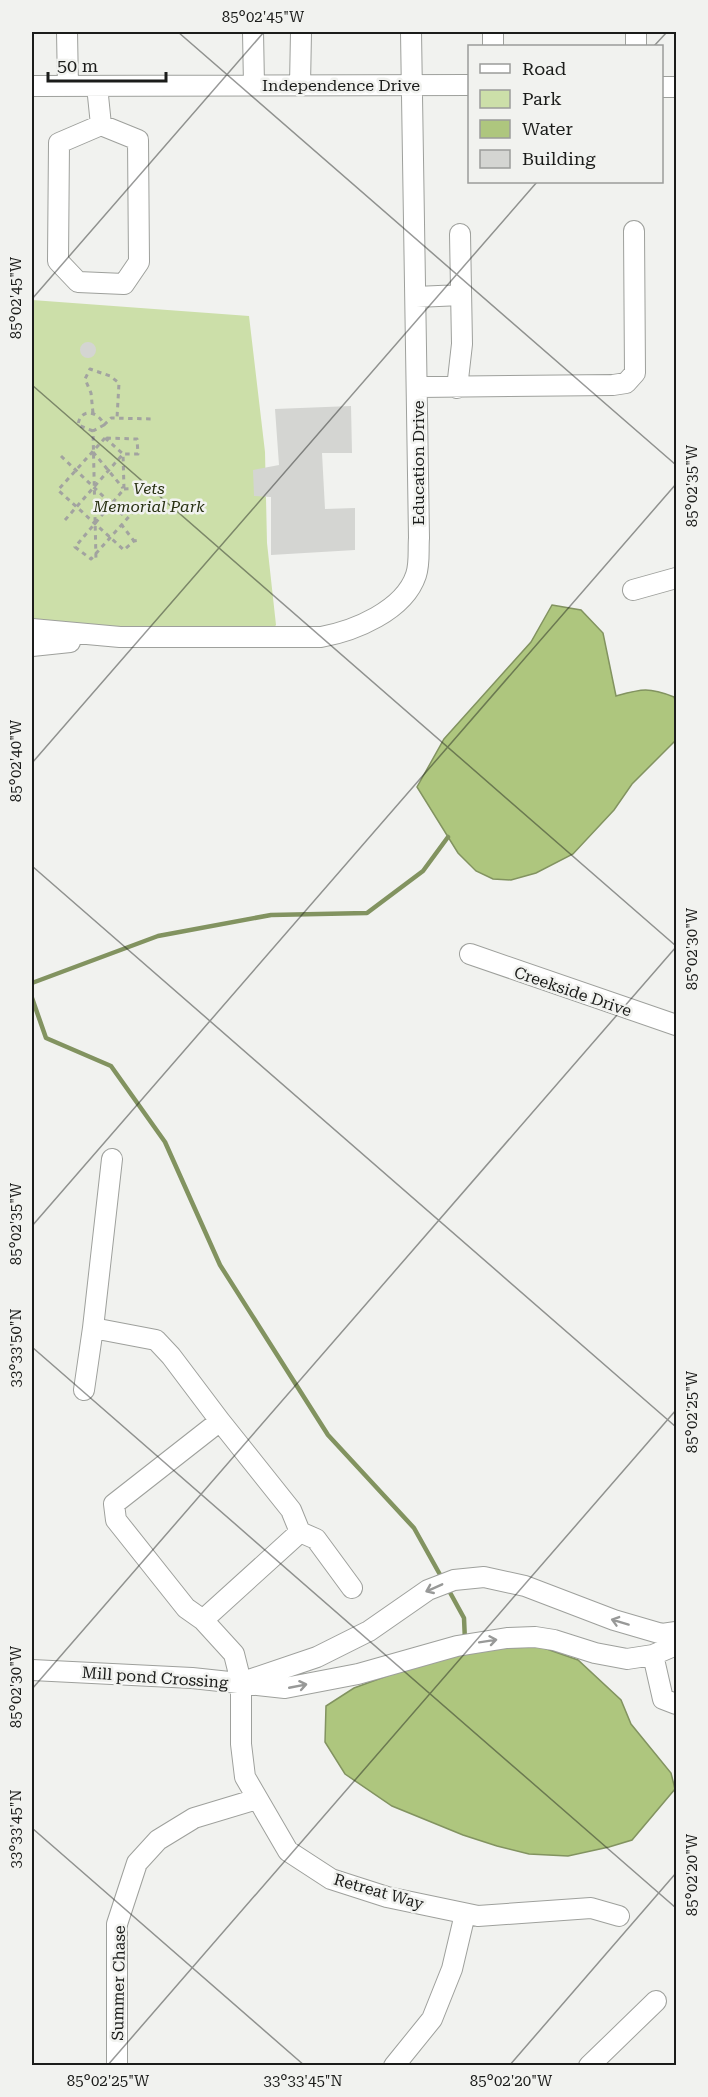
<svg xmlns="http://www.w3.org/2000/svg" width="708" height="2097" viewBox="0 0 708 2097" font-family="'Roboto Serif',serif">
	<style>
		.green { fill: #ccdfa9 }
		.water { fill: #aec67e; stroke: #829360; stroke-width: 1.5 }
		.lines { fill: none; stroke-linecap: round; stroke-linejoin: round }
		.stream { stroke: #829360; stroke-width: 4.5 }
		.building { fill: #d4d5d2 }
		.minor-casing { stroke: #9ea09c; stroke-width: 22 }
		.path { stroke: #a2a3a0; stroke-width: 3; stroke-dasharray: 4.5 4.5; stroke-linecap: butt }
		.minor { stroke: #fff; stroke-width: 20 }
		.oneway { stroke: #989998 }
		.ticks { fill: none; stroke: #1b1c1a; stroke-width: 1.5; stroke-opacity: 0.45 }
		.labels { text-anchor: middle; stroke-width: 5; stroke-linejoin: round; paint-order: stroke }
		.street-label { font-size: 16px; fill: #1b1c1a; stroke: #f1f2ef }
		.park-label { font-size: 16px; font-style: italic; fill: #283112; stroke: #f1f2ef }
		.neatline { fill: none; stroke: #1b1c1a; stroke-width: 2 }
		.ticks-label { font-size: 15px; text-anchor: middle; fill: #1b1c1a }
	</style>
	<rect width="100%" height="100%" fill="#f1f2ef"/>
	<path class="green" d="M32 300 249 316 265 452 267 543 276 625 266 637 32 621Z"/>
	<path class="water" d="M552 605 581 610 603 633 616 696C642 689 648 687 674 697L676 703V740L632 784 614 810 573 854 536 873 511 880 493 879 476 871 458 853 417 787 444 739 531 642Z
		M541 1647 578 1660 621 1700 631 1724 671 1773 675 1789 632 1840 609 1847 568 1856 529 1854 497 1846 463 1835 392 1806 345 1774 325 1742 326 1706 354 1688 406 1669 481 1648Z"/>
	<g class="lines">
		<path class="stream" d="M32 983 158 936 271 915 367 913 423 871 448 837
			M32 998 46 1038 111 1066 165 1142 220 1265 328 1435 414 1528 443 1580
			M447 1587 464 1618 465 1641"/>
	</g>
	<path class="building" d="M80 350a8 8 0 1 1 16 0a8 8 0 1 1-16 0Z
		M351 406 352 453H322L325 509 355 508V550L271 555V497L254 496 253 470 279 465 275 409Z"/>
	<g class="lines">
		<g class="minor-casing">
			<path id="minor" d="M67 32 68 86
				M253 32 254 85
				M493 32V46
				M636 32V46
				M300 85 301 32
				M32 86 470 85
				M97 86 101 125 138 140 139 262 124 284 78 282 58 261 59 143 101 125
				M662 87H676
				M416 297 461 295
				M418 387 613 385 626 383 635 373 634 231
				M457 388 462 344 460 234
				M633 590 676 578
				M32 629 120 637H321C354 631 404 611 416 575 420 563 418 550 419 538L411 32
				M32 646 70 642
				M470 954 676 1025
				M112 1159 93 1328 156 1340 171 1356 220 1421 291 1510 300 1532 203 1620 234 1654 241 1682V1744L245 1777 288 1851 331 1879 387 1897 478 1916 591 1908 619 1916
				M84 1390 93 1328
				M300 1532 316 1539 352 1588
				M203 1620 186 1608 116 1520 114 1504 220 1421
				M653 1655 663 1699 676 1704
				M32 1670 192 1678 285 1688 358 1674 457 1646 507 1638 535 1637 554 1640 595 1653 627 1659 653 1655 676 1645
				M246 1681 317 1657 369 1631 428 1590 454 1580 484 1577 525 1586 614 1620 662 1634 676 1632
				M117 2066V1924L137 1863 158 1840 194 1818 257 1799
				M394 2066 432 2019 452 1969 465 1914
				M589 2066 656 2001"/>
		</g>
		<path class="path" d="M93 413 91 393 85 379 90 369 110 376 119 383 117 418
			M104 425 111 418 154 419
			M93 431 78 425C80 408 98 410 104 425L93 431 96 560
			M105 438 123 454 124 489 75 547 91 559 134 511 156 512
			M105 438 58 490 124 550 134 541 140 540
			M93 452 123 488
			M61 456 126 518
			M124 489 156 488
			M65 520 123 454H138L137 439 106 438
			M121 524 134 541"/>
		<use href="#minor" class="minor"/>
	</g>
	<defs><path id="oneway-shaft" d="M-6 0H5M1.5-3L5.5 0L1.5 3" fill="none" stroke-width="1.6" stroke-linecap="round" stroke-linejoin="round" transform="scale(1.5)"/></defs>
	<g class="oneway">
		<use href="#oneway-shaft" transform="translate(434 1588) rotate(156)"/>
		<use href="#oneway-shaft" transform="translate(620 1622) rotate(-163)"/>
		<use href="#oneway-shaft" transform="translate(488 1641) rotate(-9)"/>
		<use href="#oneway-shaft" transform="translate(298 1686) rotate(-11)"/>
	</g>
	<path class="ticks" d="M178 32 676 465M654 46 667 32M32 299 264 32M32 385 676 946M32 763 537 182M32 866 676 1427M32 1226 676 484M32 1347 676 1908M32 1689 676 947M32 1828 305 2066M107 2066 676 1410M509 2066 676 1873"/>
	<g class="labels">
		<g class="street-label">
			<text x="341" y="91">Independence Drive</text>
			<text transform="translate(418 463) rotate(-90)" y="6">Education Drive</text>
			<text transform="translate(573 991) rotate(19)" y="6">Creekside Drive</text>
			<text transform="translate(155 1677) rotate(4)" y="6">Mill pond Crossing</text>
			<text transform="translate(379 1891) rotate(16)" y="6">Retreat Way</text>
			<text transform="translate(118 1983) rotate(-89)" y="6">Summer Chase</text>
		</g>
		<g class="park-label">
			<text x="149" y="494">Vets<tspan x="149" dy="18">Memorial Park</tspan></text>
		</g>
	</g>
	<rect width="708" height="2097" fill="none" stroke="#f1f2ef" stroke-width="66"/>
	<rect x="468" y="45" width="195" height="138" fill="#f1f2ef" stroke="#9b9c9a" stroke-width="1.5"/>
	<rect x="480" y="64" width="30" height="9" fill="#ffffff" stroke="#9b9c9a" stroke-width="1.5"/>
	<text x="522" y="75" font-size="18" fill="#1b1c1a">Road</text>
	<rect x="480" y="90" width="30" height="18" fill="#ccdfa9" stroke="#9b9c9a" stroke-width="1.5"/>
	<text x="522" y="105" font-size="18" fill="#1b1c1a">Park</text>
	<rect x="480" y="120" width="30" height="18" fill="#aec67e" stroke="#9b9c9a" stroke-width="1.5"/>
	<text x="522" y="135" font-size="18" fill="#1b1c1a">Water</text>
	<rect x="480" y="150" width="30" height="18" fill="#d4d5d2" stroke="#9b9c9a" stroke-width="1.5"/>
	<text x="522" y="165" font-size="18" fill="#1b1c1a">Building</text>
	<path d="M48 72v9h118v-9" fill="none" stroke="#1b1c1a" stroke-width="3"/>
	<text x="57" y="72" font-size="18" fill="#1b1c1a" stroke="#f1f2ef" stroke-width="4.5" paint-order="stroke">50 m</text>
	<rect x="33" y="33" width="642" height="2031" class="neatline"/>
	<g class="ticks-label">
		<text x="263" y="22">85°02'45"W</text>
		<text transform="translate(16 298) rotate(-90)" y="5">85°02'45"W</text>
		<text transform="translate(692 486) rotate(-90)" y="5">85°02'35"W</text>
		<text transform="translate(16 761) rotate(-90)" y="5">85°02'40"W</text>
		<text transform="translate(692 949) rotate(-90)" y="5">85°02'30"W</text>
		<text transform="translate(16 1224) rotate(-90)" y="5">85°02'35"W</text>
		<text transform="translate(16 1348) rotate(-90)" y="5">33°33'50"N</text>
		<text transform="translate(692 1412) rotate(-90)" y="5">85°02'25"W</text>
		<text transform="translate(16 1687) rotate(-90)" y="5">85°02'30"W</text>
		<text transform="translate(16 1829) rotate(-90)" y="5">33°33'45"N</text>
		<text transform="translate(692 1875) rotate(-90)" y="5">85°02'20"W</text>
		<text x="108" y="2086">85°02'25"W</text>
		<text x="303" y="2086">33°33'45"N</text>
		<text x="511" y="2086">85°02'20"W</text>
	</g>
</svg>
